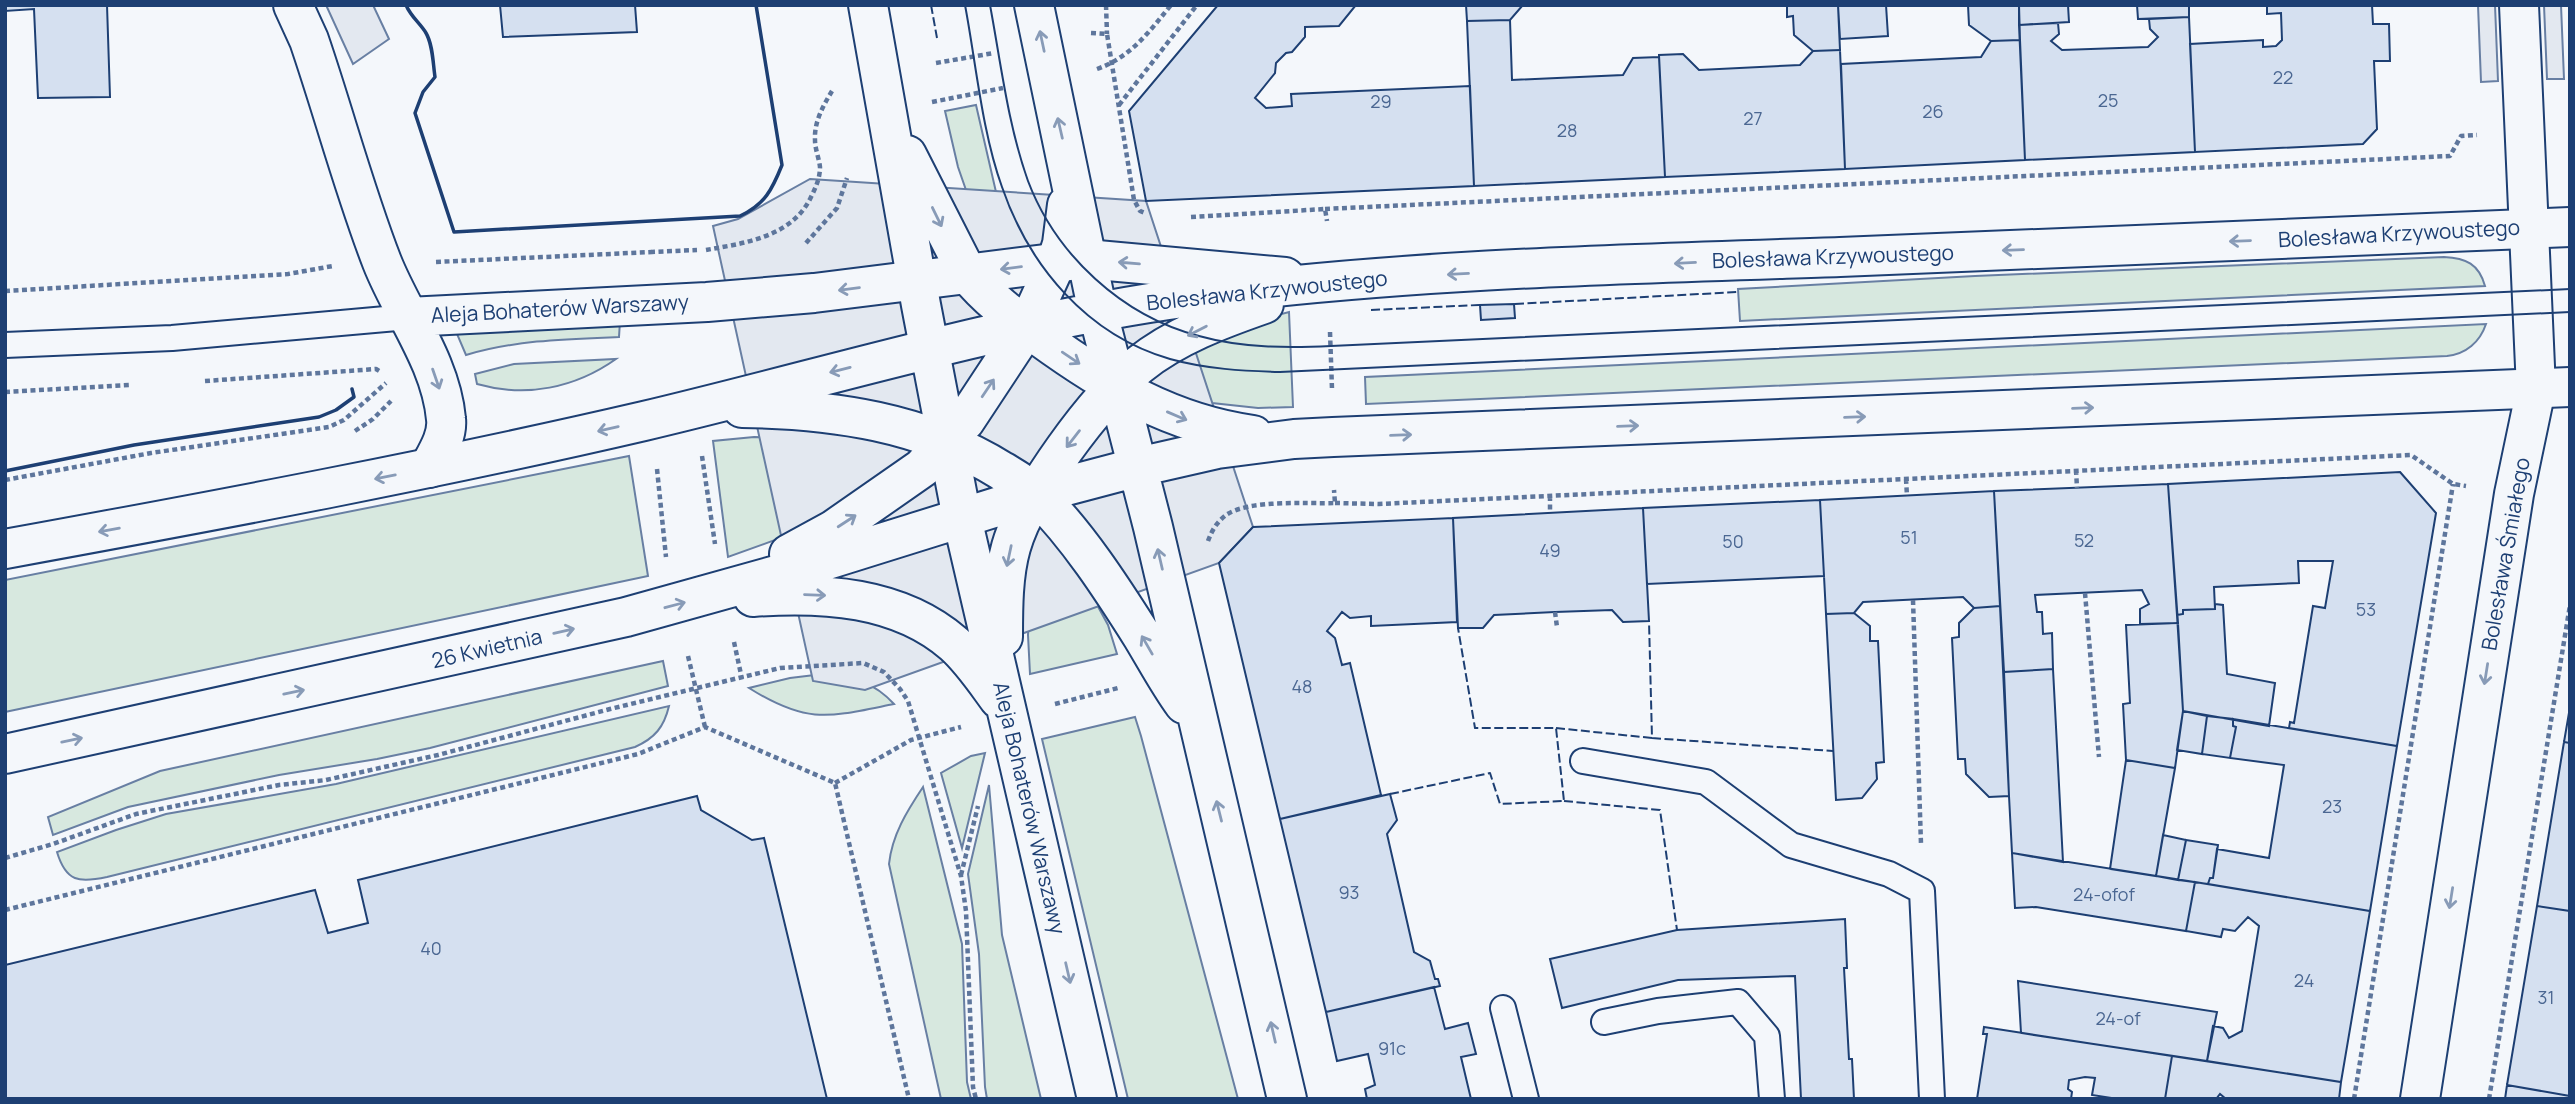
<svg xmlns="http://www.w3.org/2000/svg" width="2575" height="1104" viewBox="0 0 2575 1104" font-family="Manrope,sans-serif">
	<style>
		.green { fill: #d7e8df; stroke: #687fa3; stroke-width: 2 }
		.parking { fill: #e3e8f0; stroke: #687fa3; stroke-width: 2 }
		.building { fill: #d5e0f0; stroke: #1d3f73; stroke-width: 2 }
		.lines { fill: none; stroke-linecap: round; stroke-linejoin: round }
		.service-casing { stroke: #1d3f73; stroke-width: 28 }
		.minor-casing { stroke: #1d3f73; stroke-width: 42 }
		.tertiary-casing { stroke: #1d3f73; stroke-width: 42 }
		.path { stroke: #5e769c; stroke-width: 4.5; stroke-dasharray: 5 3.5; stroke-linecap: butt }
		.service { stroke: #f4f7fb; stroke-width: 24 }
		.minor { stroke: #f4f7fb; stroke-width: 38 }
		.tertiary { stroke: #f4f7fb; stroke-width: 38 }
		.tram { stroke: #1d3f73; stroke-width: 2 }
		.fence { stroke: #1d3f73; stroke-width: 2; stroke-dasharray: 9 3.5; stroke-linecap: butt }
		.wall { stroke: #1d3f73; stroke-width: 3.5 }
		.oneway { stroke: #889bb7 }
		.labels { text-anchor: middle; stroke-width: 5; stroke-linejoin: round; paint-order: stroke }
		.number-label { font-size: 18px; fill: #4b6792 }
		.street-label { font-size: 21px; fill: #1d3f73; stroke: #f4f7fb }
	</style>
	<rect width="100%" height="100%" fill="#f4f7fb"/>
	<path class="green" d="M976 105 999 205 974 213 958 167 945 111Z
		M2444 257C2466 258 2479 264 2485 286L1740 321 1738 289 1975 276Z
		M1289 312 1293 407 1258 408 1212 403 1179 367 1204 344 1270 317Z
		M620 321 619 337C567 339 516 340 466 355L457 334Z
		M2486 324C2480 342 2466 354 2447 356L1366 404 1365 377Z
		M616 359C575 388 526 398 477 384L475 374 514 364Z
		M754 437 793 438 786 536 728 557 713 441Z
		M629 456 648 576 5 712V580Z
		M1089 590 1108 625 1117 654 1030 674 1028 635 1030 598Z
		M663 661 668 686 430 748 377 759 279 775 128 807 53 835 48 817 160 771Z
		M823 674C854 679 872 680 894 704 829 717 808 725 749 688L790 678Z
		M669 706C664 727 655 738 635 747L107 877C79 883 66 882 57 852L116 830 166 814 336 784Z
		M1135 717 1141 736 1238 1099H1128L1042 739Z
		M985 753 962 848 941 773 971 756Z
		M989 785 1002 935 1041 1099H987L985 1087 979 954 968 874Z
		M923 787 962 944 967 1082 971 1099H941L889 864C892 835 907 811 923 787Z"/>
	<path class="parking" d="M326 5H373L389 39 353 64Z
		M2478 5H2495L2498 81 2481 82Z
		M2544 5H2561L2564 79H2547Z
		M810 179 1146 201 1253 527 1219 563 865 690 813 681 713 226 738 219Z"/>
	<path class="building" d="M5 5H107L110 97 38 98 34 9 5 11Z
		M500 5H635L637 32 503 37Z
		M1218 5H1356L1339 26 1305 27V37L1292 52 1286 53 1276 63 1275 73 1255 98 1266 108 1292 106 1291 94 1470 86 1474 186 1146 201 1129 111Z
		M1466 5H1523L1510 20 1467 21Z
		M1787 5H1838L1840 50 1813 51 1794 35 1793 16 1787 17Z
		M1838 5H1886L1888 36 1840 39Z
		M1968 5H2019L2020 40 1991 41 1969 25Z
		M2019 5H2068L2069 22 2019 25Z
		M2137 5H2189V17L2138 19Z
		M2267 5H2372L2373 24H2389L2390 61H2374L2377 129 2363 144 2195 152 2190 44 2263 40V47L2276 46 2282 40 2281 13 2267 14Z
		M2189 17 2195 152 2025 160 2019 25 2058 23 2059 34 2051 41 2062 50 2148 47 2158 37 2150 29 2149 19Z
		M1510 20 1512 80 1623 75 1633 58 1659 57 1665 177 1474 186 1467 21Z
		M2020 40 2025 160 1845 169 1841 64 1981 57 1991 41Z
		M1840 50 1845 169 1665 177 1659 55 1683 54 1699 70 1800 65 1813 51Z
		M1514 304 1515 318 1481 320 1480 305Z
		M2400 472 2436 513 2397 746 2289 728 2290 722 2294 723 2313 606 2325 608 2333 561H2298L2299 583 2214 587 2215 609 2183 610V614L2177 615 2168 484Z
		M2168 484 2178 623 2140 624V609L2149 604 2142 590 2035 595 2037 612H2042L2043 634 2052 633 2053 669 2004 672 1994 491Z
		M1994 491 2000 606 1974 608 1963 597 1863 602 1854 613 1826 614 1820 500Z
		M1820 500 1824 576 1647 584 1643 508Z
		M1643 508 1649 621 1623 622 1612 610 1555 612 1494 615 1483 628H1458L1453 518Z
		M1453 518 1457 622 1371 626V616L1350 618 1342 612 1327 631 1335 638 1342 665 1350 663 1381 795 1280 819 1219 563 1253 527Z
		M2215 604 2223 605 2227 674 2275 683 2269 726 2183 711 2177 615 2183 614V610L2215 609Z
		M2000 606 2009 796 1989 797 1966 774 1965 759H1958L1952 638 1959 637V623L1974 608Z
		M1854 613 1870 626V641H1878L1884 762 1876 763 1877 779 1862 798 1836 800 1826 614Z
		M2178 623 2183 711 2175 768 2126 760 2123 704 2130 703 2126 625Z
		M2053 669 2063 862 2012 853 2009 796 2004 672Z
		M2570 707V743L2564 742Z
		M2183 711 2207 716 2202 754 2177 750Z
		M2207 716 2233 719V726L2236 727 2230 758 2202 754Z
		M2233 719 2397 746 2370 911 2208 884 2210 878H2213L2217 849 2269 858 2284 765 2230 758 2236 727 2233 726Z
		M2564 742 2570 743V911L2537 906Z
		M2126 760 2175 768 2156 876 2110 869Z
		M1390 794 1397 820 1387 834 1414 952 1430 961 1435 979H1438L1440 986 1326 1012 1280 819Z
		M697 796 701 810 752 840 764 838 827 1099H5V965L315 890 328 933 368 923 358 880Z
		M2163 835 2186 840 2178 880 2156 876Z
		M2186 840 2218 845 2213 878H2210L2208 884 2178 880Z
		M2012 853 2195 882 2186 931 2036 907 2015 908Z
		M2195 882 2370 911 2341 1082 2207 1061 2213 1026 2223 1028 2229 1038 2242 1031 2259 926 2248 917 2235 931 2223 929 2221 937 2186 931Z
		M2537 906 2570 911V1096L2507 1085Z
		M1845 919 1847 968H1844L1849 1059H1852L1854 1099H1801L1795 976 1678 980 1562 1008 1550 959 1677 930Z
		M2018 981 2217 1012 2207 1061 2021 1033Z
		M1434 987 1445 1029 1468 1023 1476 1054 1461 1057 1471 1099H1367L1365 1089 1375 1085 1368 1054 1337 1061 1326 1012Z
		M1984 1027 2172 1056 2165 1099H2118L2092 1095 2095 1078 2085 1077 2069 1080 2068 1089 2072 1092 2071 1099H1977L1987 1034H1983Z
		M2172 1056 2341 1082 2339 1099H2226L2220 1094 2216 1099H2165Z
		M2507 1085 2570 1096V1099H2505Z"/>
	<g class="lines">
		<g class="service-casing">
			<path id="service" d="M5 345 172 338 408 317
				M1583 761 1706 782 1791 845 1889 874 1922 891 1932 1099
				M1503 1008 1526 1099
				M1604 1022 1658 1011 1738 1002 1767 1036 1772 1099"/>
		</g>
		<g class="minor-casing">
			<path id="minor" d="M293 5 309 40C334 113 354 190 382 262 402 313 441 362 446 419 448 436 437 453 429 468
				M408 317 707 302 814 293 1086 259 1285 277
				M2420 1099 2514 494 2536 389 2519 5"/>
		</g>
		<g class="tertiary-casing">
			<path id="tertiary" d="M868 5 921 305 962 518 1097 1099
				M1034 5 1098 313 1153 527 1287 1099
				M907 155 967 273C988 299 1013 317 1040 337 1106 385 1172 424 1253 435
				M742 408C832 409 924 422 1002 471 1014 478 1027 486 1037 495 1078 536 1111 587 1142 636 1156 659 1168 682 1184 704
				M5 549C219 510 433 470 644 421 826 378 1005 322 1190 297 1405 269 1624 264 1840 257 2084 248 2327 238 2570 227
				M789 554 833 530 922 468 965 421 1027 327 1056 263 1062 244 1067 205
				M753 597C822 592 899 596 954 644 971 659 985 680 999 699
				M1003 637C1003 608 1003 575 1011 547 1026 494 1096 399 1139 365 1175 336 1221 319 1264 304
				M5 754 626 617 798 569 1051 490 1138 467 1217 449 1294 439 1333 437 2570 387"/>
		</g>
		<path class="path" d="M1106 5 1107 34
			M1091 33 1107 34 1134 200 1140 211 1145 213
			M936 63 994 53
			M1097 69C1131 57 1149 32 1171 5
			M932 102 1003 88
			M1119 105 1197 5
			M1325 209 2450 156 2461 136 2477 135
			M1191 217 1325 209 1327 221
			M806 243 837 208 847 178
			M706 250C745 243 792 237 811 197 816 187 820 178 820 167 819 158 815 149 815 140 814 122 823 106 832 91
			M652 254V252L697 250
			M436 262 652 252
			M5 291 288 274 333 266
			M1330 332 1332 389
			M205 381 376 369 381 372
			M5 392 130 385
			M355 431 373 419 391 401
			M702 456 715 544
			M657 469 666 557
			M2076 470 2077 488
			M1906 479 1907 496
			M5 480 151 453 329 427 344 420 386 383
			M1550 496V512
			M1335 503 1379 504 2411 455 2453 484 2466 486
			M1208 541C1212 530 1217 522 1226 515 1250 499 1306 504 1335 503L1334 490
			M2085 593 2099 757
			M1913 600 1921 844
			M1555 612 1557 627
			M734 642 742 679
			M688 656 705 727
			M1055 704 1118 688
			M835 783 911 740 961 727
			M5 858 53 844 136 814 279 785 326 780 438 755 610 709 780 668 863 663 884 672 900 689 908 701 961 876 966 911 973 1087 976 1099
			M961 875 978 806
			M5 910 638 754 705 727 835 783 909 1099
			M2354 1099 2453 484
			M2489 1099 2570 605"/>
		<use href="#service" class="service"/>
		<use href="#minor" class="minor"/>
		<use href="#tertiary" class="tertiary"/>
		<path class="tram" d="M965 5C976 63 982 132 1002 187 1029 266 1087 335 1170 359 1206 369 1243 371 1280 372L2570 312
			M990 5C1001 64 1008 125 1028 181 1056 255 1122 316 1199 336 1242 348 1287 348 1331 346L2570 289"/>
		<path class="fence" d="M931 5 937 38
			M1515 304 1737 292
			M1371 310 1479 305
			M1556 728 1652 738 1649 621
			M1652 738 1833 751
			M1390 794 1490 773 1500 804 1564 801 1556 728H1475L1458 628
			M1564 801 1660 810 1677 930"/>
		<path class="wall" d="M406 5C411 17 420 23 426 33 433 45 433 64 435 77L423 92 415 113 454 232 740 216C765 204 772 190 782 165L756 5
			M5 471 134 445 319 417 336 410 354 397 352 389"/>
	</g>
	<defs><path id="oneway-shaft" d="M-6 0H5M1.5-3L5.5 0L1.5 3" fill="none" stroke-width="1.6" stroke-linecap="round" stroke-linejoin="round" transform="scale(1.75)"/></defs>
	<g class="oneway">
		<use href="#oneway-shaft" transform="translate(1042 41) rotate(-102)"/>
		<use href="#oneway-shaft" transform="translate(1060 128) rotate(-103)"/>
		<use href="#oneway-shaft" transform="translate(937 217) rotate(64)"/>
		<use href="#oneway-shaft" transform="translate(2240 241) rotate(178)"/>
		<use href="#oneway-shaft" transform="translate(2013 250) rotate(178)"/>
		<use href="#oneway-shaft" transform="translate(1129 263) rotate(-175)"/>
		<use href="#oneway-shaft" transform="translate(1685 263) rotate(177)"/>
		<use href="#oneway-shaft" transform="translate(1011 268) rotate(173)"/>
		<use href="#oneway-shaft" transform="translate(1458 274) rotate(177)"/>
		<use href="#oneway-shaft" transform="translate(849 289) rotate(173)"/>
		<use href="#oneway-shaft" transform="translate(1197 331) rotate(153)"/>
		<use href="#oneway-shaft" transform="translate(1071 358) rotate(34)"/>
		<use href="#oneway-shaft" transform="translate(840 370) rotate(166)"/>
		<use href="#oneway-shaft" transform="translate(436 379) rotate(71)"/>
		<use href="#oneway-shaft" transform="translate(988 388) rotate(-56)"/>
		<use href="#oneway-shaft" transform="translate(2083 408) rotate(-2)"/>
		<use href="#oneway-shaft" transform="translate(1177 416) rotate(23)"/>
		<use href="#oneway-shaft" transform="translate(1855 417) rotate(-2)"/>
		<use href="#oneway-shaft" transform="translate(1628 426) rotate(-2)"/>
		<use href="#oneway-shaft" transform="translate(608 429) rotate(167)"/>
		<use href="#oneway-shaft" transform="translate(1401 435) rotate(-2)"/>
		<use href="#oneway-shaft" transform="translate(1073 439) rotate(128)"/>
		<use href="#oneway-shaft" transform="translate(385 477) rotate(169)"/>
		<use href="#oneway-shaft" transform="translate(847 521) rotate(-33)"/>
		<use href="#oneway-shaft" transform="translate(109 530) rotate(170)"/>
		<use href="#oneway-shaft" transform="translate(1009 556) rotate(102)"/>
		<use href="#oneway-shaft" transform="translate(1160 559) rotate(-103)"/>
		<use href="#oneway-shaft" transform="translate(815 595) rotate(2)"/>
		<use href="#oneway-shaft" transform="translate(675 605) rotate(-15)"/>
		<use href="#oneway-shaft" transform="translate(564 631) rotate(-13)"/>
		<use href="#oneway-shaft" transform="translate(1147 645) rotate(-120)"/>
		<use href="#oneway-shaft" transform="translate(2486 674) rotate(99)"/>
		<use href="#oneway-shaft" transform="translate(294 692) rotate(-12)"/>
		<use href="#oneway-shaft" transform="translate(72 740) rotate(-12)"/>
		<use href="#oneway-shaft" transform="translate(1219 811) rotate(-104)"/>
		<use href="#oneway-shaft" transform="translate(2451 898) rotate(99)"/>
		<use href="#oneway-shaft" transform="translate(1068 973) rotate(77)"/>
		<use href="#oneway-shaft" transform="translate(1273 1032) rotate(-103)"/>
	</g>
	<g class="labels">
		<g class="number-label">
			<text x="2283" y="84">22</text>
			<text x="2108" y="107">25</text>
			<text x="1381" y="108">29</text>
			<text x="1933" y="118">26</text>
			<text x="1753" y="125">27</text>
			<text x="1567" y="137">28</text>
			<text x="1909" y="544">51</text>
			<text x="2084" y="547">52</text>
			<text x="1733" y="548">50</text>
			<text x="1550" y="557">49</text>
			<text x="2366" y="616">53</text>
			<text x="1302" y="693">48</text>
			<text x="2332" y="813">23</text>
			<text x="1349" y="899">93</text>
			<text x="2104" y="901">24-ofof</text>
			<text x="431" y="955">40</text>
			<text x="2304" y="987">24</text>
			<text x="2546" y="1004">31</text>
			<text x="2118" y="1025">24-of</text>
			<text x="1392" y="1055">91c</text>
		</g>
		<g class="street-label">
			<text transform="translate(2399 234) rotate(-3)" y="7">Bolesława Krzywoustego</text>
			<text transform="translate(1833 257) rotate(-2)" y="7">Bolesława Krzywoustego</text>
			<text transform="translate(1267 291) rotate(-6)" y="7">Bolesława Krzywoustego</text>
			<text transform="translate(560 309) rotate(-3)" y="7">Aleja Bohaterów Warszawy</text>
			<text transform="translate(2506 554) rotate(-80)" y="7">Bolesława Śmiałego</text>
			<text transform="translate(487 649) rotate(-13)" y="7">26 Kwietnia</text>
			<text transform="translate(1029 808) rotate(77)" y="7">Aleja Bohaterów Warszawy</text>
		</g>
	</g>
	<rect width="2575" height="1104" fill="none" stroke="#1d3f73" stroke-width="14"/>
</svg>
